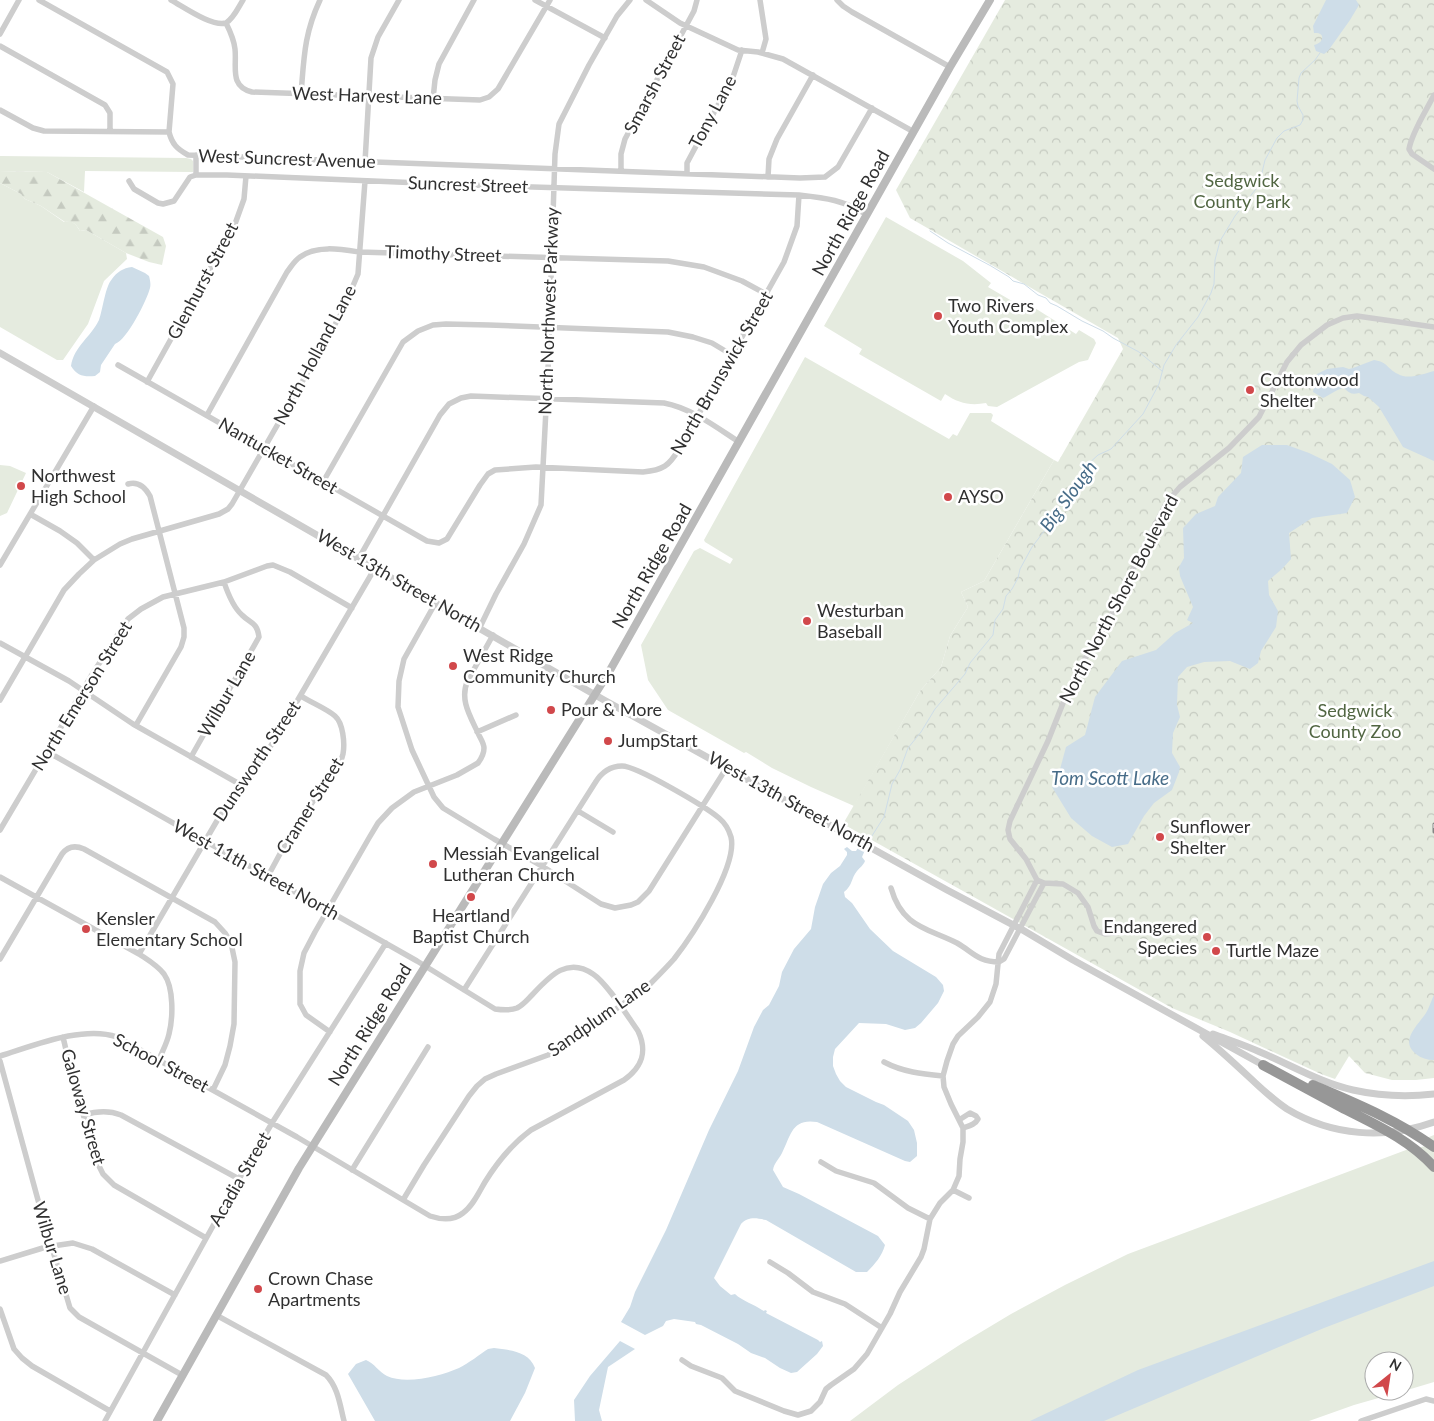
<svg xmlns="http://www.w3.org/2000/svg" width="1434" height="1421" viewBox="0 0 1434 1421" font-family="Lato,sans-serif">
	<style>
		.green { fill: #e5ebdf }
		.forest { fill: url(#forest-firs) }
		.park { fill: url(#park-crowns) }
		.water { fill: #cedde8 }
		.lines { fill: none; stroke-linecap: round; stroke-linejoin: round }
		.stream { stroke: #cedde8; stroke-width: 1 }
		.minor { stroke: #cdcdcd; stroke-width: 5.5 }
		.tertiary { stroke: #cdcdcd; stroke-width: 7 }
		.secondary { stroke: #bababa; stroke-width: 8 }
		.motorway { stroke: #979797; stroke-width: 10 }
		.rail-casing { stroke: #858585; stroke-width: 3 }
		.rail { stroke: #fff; stroke-width: 1; stroke-dasharray: 4; stroke-linecap: butt }
		.poi-dot { fill: #d1484b; stroke: #fff; stroke-width: 2 }
		.labels { text-anchor: middle; stroke-width: 5; stroke-linejoin: round; paint-order: stroke }
		.street-label { font-size: 18px; fill: #303030; stroke: #fff }
		.park-label { font-size: 18px; fill: #516642; stroke: #fff }
		.poi-label { font-size: 18px; fill: #303030; stroke: #fff; text-anchor: start }
		.water-label { font-size: 19px; font-style: italic; fill: #476c88; stroke: #fff }
	</style>
	<defs>
		<pattern id="forest-firs" width="22" height="20" patternUnits="userSpaceOnUse" patternTransform="scale(1.25)"><rect width="22" height="20" fill="#e5ebdf"/><path d="M5 1l3.5 6h-7zM16 11l3.5 6h-7z" fill="#c5cac0"/></pattern>
		<pattern id="park-crowns" width="20" height="18" patternUnits="userSpaceOnUse" patternTransform="scale(1.25)"><rect width="20" height="18" fill="#e5ebdf"/><path d="M2 6a3 3 0 1 1 6 0M12 15a3 3 0 1 1 6 0" fill="none" stroke="#c5cac0"/></pattern>
	</defs>
	<rect width="100%" height="100%" fill="#fff"/>
	<path class="green" d="M0 156 186 158 191 159 193 161V172L85 171 84 192 47 172 0 171Z
		M0 183 21 194 25 199 41 206 64 222 71 221 76 225 80 231 86 230 126 253 127 259 104 281 88 324 63 360H57L0 327Z
		M886 217 963 261 991 283 988 287 1019 305 1026 303 1030 305 1076 334 1079 330 1094 339 1096 343 1088 360 1079 362 997 407 988 406 986 403C970 406 958 403 945 394L941 401 859 354 862 349 824 326Z
		M805 357 949 439 953 434 957 436 970 413H991L993 415 991 421 1054 460 984 581 961 592 968 607 950 636 941 667 920 691 854 806 811 787 772 768 746 752 744 753 668 710 648 680 641 645 694 551 700 548 730 564 733 559 705 542 704 540Z
		M0 465 10 466 26 473 7 513 0 516Z
		M1434 1135V1382L1404 1391V1361H1374V1391H1403L1354 1405 1309 1421H850L898 1385 961 1344 1011 1314 1065 1285 1128 1254 1406 1150 1431 1145 1424 1139Z"/>
	<path class="forest" d="M0 171 47 172 163 237 166 246 162 265 149 262 126 253 86 230 80 231C76 224 73 221 65 222L41 206 25 199 21 194 0 183Z"/>
	<path class="park" d="M1005 0H1434V1078L1416 1080H1392L1365 1073 1349 1056 1335 1079 1321 1074 1230 1032 1172 1008 843 824 920 691 941 667 950 636 968 607 961 592 984 581 1054 460 1058 462 1123 349 1118 338 910 218 896 190Z"/>
	<path class="water" d="M1326 0H1356L1359 5 1350 20 1328 51 1324 54 1316 51 1314 45C1324 43 1326 32 1314 33L1313 26Z
		M132 267 145 273 149 276C150 280 151 284 150 288 147 300 127 340 115 344L101 365 100 372 95 376C84 377 77 376 71 366 74 346 91 337 99 320 103 309 105 287 112 279 117 272 123 268 132 267Z
		M1374 360C1388 362 1386 368 1398 374 1408 380 1423 374 1434 371V461L1403 447 1379 407 1368 397 1364 396 1359 393C1352 395 1349 393 1344 388 1337 389 1330 395 1323 398L1313 392 1317 374 1327 369 1343 367 1349 369 1353 368Z
		M1262 445H1287L1309 453 1332 464 1350 480 1355 497 1347 513 1312 518 1289 533 1291 559 1282 569 1268 581 1269 595 1278 611 1276 627 1261 651 1258 663 1250 669 1230 661 1204 662 1187 667 1178 677 1177 705 1180 717 1173 733 1172 753 1180 767 1179 772 1172 790 1154 803 1144 816 1128 844 1112 847 1092 836 1071 818 1052 787 1059 773 1066 747 1085 735 1095 697 1122 661 1156 650 1175 633 1193 623 1187 620 1193 607 1180 576 1179 567 1184 558 1183 528 1196 514 1215 506 1218 497 1241 473 1243 457Z
		M859 846 865 850 862 857 865 861C863 866 860 867 857 871 851 878 853 885 844 892L845 897 852 903 870 929 893 951 936 977 943 985 944 991 938 1003 921 1023 915 1028 905 1030 886 1024 859 1023 835 1049 833 1057V1066L836 1074 840 1081 846 1087 876 1102 884 1105 908 1121 914 1130 917 1143V1156L910 1162 905 1161 817 1122C792 1118 791 1135 782 1153 779 1159 774 1163 773 1170L783 1187 799 1194 878 1236 885 1245C882 1256 875 1264 867 1272H856L766 1220C757 1218 748 1216 741 1224L714 1278 720 1286 731 1295 735 1294C742 1301 754 1304 762 1310L764 1311 765 1310 767 1311 766 1313 818 1340 820 1342 822 1341 823 1346 817 1354 797 1372 791 1373 780 1368 765 1358 751 1353 738 1344 701 1325 696 1324 695 1322 674 1319 666 1321 663 1326 645 1335 621 1322 630 1307 635 1292 666 1230 709 1130 738 1071 754 1027 763 1010 769 1005 779 986 782 972 794 949 811 929 815 907 823 884 831 873 840 866 847 855V852L844 849 847 847 852 851H856Z
		M1434 995V1060C1427 1060 1421 1058 1416 1054 1399 1041 1418 1025 1426 1013 1429 1008 1431 1001 1434 995Z
		M1434 1261V1286L1324 1328 1104 1421H1030L1138 1370Z
		M620 1341 635 1349 608 1367 599 1410 602 1421H575L574 1400 590 1376Z
		M494 1348C509 1350 529 1351 535 1368L525 1393 510 1421H375L348 1374 356 1364 366 1360C374 1363 379 1372 387 1376 406 1385 441 1376 459 1368 469 1363 479 1355 488 1349Z"/>
	<g class="lines">
		<path class="stream" d="M930 231 948 243 991 266 1009 277 1013 281 1024 284 1038 295 1046 298 1050 303 1057 306 1082 321 1103 331 1113 338 1139 352 1162 371
			M868 842 884 817 892 784 900 770 908 748 921 732 935 709 965 674 970 663 993 635 995 620 1003 609 1006 596 1012 589 1018 578 1020 569 1032 547 1045 530 1086 466 1098 455 1111 449 1143 414 1159 384 1164 365 1176 345 1198 317 1211 293 1214 284 1215 260 1220 241 1235 216 1259 185 1265 160 1277 138 1284 131 1300 125 1303 120V115L1298 106 1297 101 1299 78 1301 73 1315 60 1320 53"/>
		<path class="minor" d="M39 0 167 72 173 84 169 132C172 144 177 149 188 155L800 178 825 177 838 167 872 108
			M171 0C184 7 212 27 226 23
			M535 0 605 38
			M646 0 680 23 738 50 758 52 783 59 914 132
			M760 0 766 39 762 53
			M837 0 843 6 852 12 950 67
			M226 23C230 31 234 40 235 49 237 67 229 86 252 92L480 100 489 97 498 89 550 0
			M226 23C234 18 238 8 243 0
			M0 34 19 0
			M0 46 105 105 110 113V131
			M301 94C304 58 304 34 320 0
			M1434 95C1426 111 1412 132 1409 149L1412 154 1434 169
			M433 99 435 80 439 64 474 0
			M0 110 33 128 44 131 169 132
			M365 162 371 58 378 37 399 0
			M621 171V154L625 139 694 11 697 0
			M687 173V163L733 77 742 50
			M196 175V155
			M768 177 769 159 777 139 813 75
			M129 181 134 189 158 203 163 204 174 201 190 177 196 175H227L468 185 799 195C826 198 844 200 867 215
			M118 365 427 541 439 543 447 539 480 485 488 474 495 470 536 467 643 472C663 470 669 466 679 449L784 262 797 226 799 195
			M147 382 235 224 244 199 246 176
			M207 415 287 272C291 267 294 261 300 257 316 245 340 249 359 252L668 261 704 267 742 281 766 294
			M323 482 403 342 418 331 433 325 446 324 489 325 668 332 693 337 712 343 732 355
			M128 484C138 481 145 487 150 496L184 628V637L181 647 136 725
			M30 514 60 531 77 543 94 560
			M359 558 440 415 449 404 461 398 471 396 664 403C691 408 716 427 739 442
			M0 565 94 406
			M436 602 404 659 399 681 398 707 412 750 434 797 443 808 494 839 542 866 601 904 615 908 631 905 638 902 649 891 727 767
			M480 627 496 594 524 544 541 505 548 371 555 154 559 124 589 65 617 16 630 0
			M0 643 69 681 133 724 243 786
			M0 700 64 590 79 574 94 560 120 544 132 539 219 514 228 509 232 504 341 314 358 274 365 181
			M477 732 516 715
			M191 757 259 637C257 622 251 624 242 615 233 607 228 594 224 582
			M578 811 613 832
			M0 830 93 673 128 619 141 609 163 597 224 582 267 566 273 565 290 572 352 608
			M268 876 288 839 307 810 337 768C340 763 342 759 343 754 345 743 343 723 335 716 327 709 310 702 301 696
			M0 877 139 954C148 960 157 965 164 974 174 988 173 1018 169 1034 167 1043 162 1052 159 1060
			M891 888C902 927 927 928 957 943 973 952 978 962 999 962
			M1122 932 1105 934 1097 931 1094 926 1088 907 1078 893 1063 884 1044 883 1037 880 1026 859 1010 839 1008 830 1010 821 1048 741 1069 688 1081 665 1108 622 1143 548 1167 502 1180 487 1229 448 1259 417 1287 362 1301 345 1327 325 1343 318 1357 316 1434 327
			M139 954 218 819 235 795 250 778 272 744 375 568
			M0 959 62 854C68 846 75 845 84 849L215 922 225 933 231 943 235 962 234 1024 230 1046 225 1065 213 1090
			M999 962 1004 959 1044 883
			M330 1032 306 1015 300 1004V971L304 953 315 932 369 838 378 823 392 808 414 792 457 775 478 763C481 759 484 754 484 748 484 743 480 738 478 733 470 716 459 699 468 680L493 635
			M63 1037 74 1084 98 1164 103 1174 114 1185 206 1238
			M0 1056C33 1046 83 1025 117 1037L297 1137 430 1216C442 1220 453 1221 463 1213 473 1206 479 1192 485 1182 498 1161 512 1144 531 1130L624 1080C642 1067 648 1052 638 1031 628 1017 607 983 593 974 567 956 549 977 532 995 527 1000 523 1005 517 1008 510 1011 502 1010 495 1009L417 961 46 751
			M0 1061 41 1211 70 1308 79 1317 182 1375
			M884 1062C903 1072 922 1074 943 1076
			M84 1115C97 1111 108 1110 121 1115L239 1179
			M959 1120 970 1113 976 1116 978 1119C975 1125 969 1126 963 1128
			M821 1162 836 1171 874 1183 908 1208 930 1219
			M352 1170 428 1047
			M953 1190 969 1198
			M403 1200 424 1165 469 1096 477 1086 485 1079 496 1074 548 1055 563 1048 650 984C658 976 666 968 674 959 692 936 738 866 731 837 729 830 725 823 719 818 706 807 637 766 622 766 610 766 601 773 595 783L464 990
			M0 1261 46 1247 73 1243 92 1249 175 1295
			M770 1262 788 1273 813 1292 845 1304 882 1328
			M0 1309 14 1349 22 1358 32 1366 110 1411
			M216 1315 326 1375C338 1387 340 1405 344 1421
			M682 1360 691 1366 722 1378 735 1391 784 1411 798 1415 811 1411 820 1402 826 1389 831 1385 854 1369 867 1354 890 1314 900 1292 921 1257 924 1249 930 1219 940 1203 953 1190 959 1176 960 1159 963 1142V1128L951 1104 944 1087 943 1076 947 1061 953 1044 958 1036 978 1017 990 1002 996 984 999 954 1037 880
			M105 1421 239 1179 272 1123 386 943
			M1361 1421 1426 1399 1434 1401"/>
		<path class="tertiary" d="M0 353 604 700 947 890 1021 929 1073 960 1263 1065
			M1213 1034C1229 1040 1245 1045 1260 1052 1291 1065 1321 1083 1353 1090 1380 1096 1407 1097 1434 1094
			M1203 1036C1219 1049 1234 1063 1249 1077 1261 1088 1273 1100 1287 1109 1332 1136 1385 1140 1434 1122"/>
		<path class="secondary" d="M157 1421 299 1168 609 672 950 67 990 0"/>
		<path class="motorway" d="M1263 1065C1289 1079 1315 1093 1341 1107 1374 1124 1409 1139 1434 1167
			M1313 1085C1355 1103 1397 1120 1434 1147"/>
		<g class="rail-casing">
			<path id="rail" d="M1434 824V832"/>
		</g>
		<use href="#rail" class="rail"/>
	</g>
	<g class="poi-dot">
		<circle cx="938" cy="316" r="5"/>
		<circle cx="1250" cy="390" r="5"/>
		<circle cx="21" cy="486" r="5"/>
		<circle cx="948" cy="497" r="5"/>
		<circle cx="807" cy="621" r="5"/>
		<circle cx="453" cy="666" r="5"/>
		<circle cx="551" cy="710" r="5"/>
		<circle cx="608" cy="741" r="5"/>
		<circle cx="1160" cy="837" r="5"/>
		<circle cx="433" cy="864" r="5"/>
		<circle cx="471" cy="897" r="5"/>
		<circle cx="86" cy="929" r="5"/>
		<circle cx="1207" cy="937" r="5"/>
		<circle cx="1216" cy="951" r="5"/>
		<circle cx="258" cy="1289" r="5"/>
	</g>
	<g class="labels">
		<g class="street-label">
			<text transform="translate(655 84) rotate(-62)" y="6">Smarsh Street</text>
			<text transform="translate(367 96) rotate(2)" y="6">West Harvest Lane</text>
			<text transform="translate(713 112) rotate(-62)" y="6">Tony Lane</text>
			<text transform="translate(287 159) rotate(2)" y="6">West Suncrest Avenue</text>
			<text transform="translate(468 185) rotate(2)" y="6">Suncrest Street</text>
			<text transform="translate(851 213) rotate(-61)" y="6">North Ridge Road</text>
			<text transform="translate(443 254) rotate(2)" y="6">Timothy Street</text>
			<text transform="translate(203 281) rotate(-62)" y="6">Glenhurst Street</text>
			<text transform="translate(549 311) rotate(-88)" y="6">North Northwest Parkway</text>
			<text transform="translate(315 355) rotate(-62)" y="6">North Holland Lane</text>
			<text transform="translate(722 373) rotate(-60)" y="6">North Brunswick Street</text>
			<text transform="translate(278 456) rotate(30)" y="6">Nantucket Street</text>
			<text transform="translate(652 566) rotate(-60)" y="6">North Ridge Road</text>
			<text transform="translate(399 581) rotate(30)" y="6">West 13th Street North</text>
			<text transform="translate(1119 599) rotate(-62)" y="6">North North Shore Boulevard</text>
			<text transform="translate(227 694) rotate(-60)" y="6">Wilbur Lane</text>
			<text transform="translate(82 696) rotate(-58)" y="6">North Emerson Street</text>
			<text transform="translate(257 761) rotate(-56)" y="6">Dunsworth Street</text>
			<text transform="translate(791 802) rotate(29)" y="6">West 13th Street North</text>
			<text transform="translate(310 806) rotate(-58)" y="6">Cramer Street</text>
			<text transform="translate(256 870) rotate(29)" y="6">West 11th Street North</text>
			<text transform="translate(599 1018) rotate(-35)" y="6">Sandplum Lane</text>
			<text transform="translate(370 1025) rotate(-58)" y="6">North Ridge Road</text>
			<text transform="translate(161 1063) rotate(28)" y="6">School Street</text>
			<text transform="translate(83 1107) rotate(74)" y="6">Galoway Street</text>
			<text transform="translate(240 1179) rotate(-60)" y="6">Acadia Street</text>
			<text transform="translate(52 1248) rotate(73)" y="6">Wilbur Lane</text>
		</g>
		<g class="park-label">
			<text x="1242" y="187">Sedgwick<tspan x="1242" dy="21">County Park</tspan></text>
			<text x="1355" y="717">Sedgwick<tspan x="1355" dy="21">County Zoo</tspan></text>
		</g>
		<g class="poi-label">
			<text x="948" y="312">Two Rivers<tspan x="948" dy="21">Youth Complex</tspan></text>
			<text x="1260" y="386">Cottonwood<tspan x="1260" dy="21">Shelter</tspan></text>
			<text x="31" y="482">Northwest<tspan x="31" dy="21">High School</tspan></text>
			<text x="958" y="503">AYSO</text>
			<text x="817" y="617">Westurban<tspan x="817" dy="21">Baseball</tspan></text>
			<text x="463" y="662">West Ridge<tspan x="463" dy="21">Community Church</tspan></text>
			<text x="561" y="716">Pour &amp; More</text>
			<text x="618" y="747">JumpStart</text>
			<text x="1170" y="833">Sunflower<tspan x="1170" dy="21">Shelter</tspan></text>
			<text x="443" y="860">Messiah Evangelical<tspan x="443" dy="21">Lutheran Church</tspan></text>
			<text x="471" y="922" text-anchor="middle">Heartland<tspan x="471" dy="21">Baptist Church</tspan></text>
			<text x="96" y="925">Kensler<tspan x="96" dy="21">Elementary School</tspan></text>
			<text x="1197" y="933" text-anchor="end">Endangered<tspan x="1197" dy="21">Species</tspan></text>
			<text x="1226" y="957">Turtle Maze</text>
			<text x="268" y="1285">Crown Chase<tspan x="268" dy="21">Apartments</tspan></text>
		</g>
		<g class="water-label">
			<text transform="translate(1068 496) rotate(-54)" y="7">Big Slough</text>
			<text x="1110" y="785">Tom Scott Lake</text>
		</g>
	</g>
	<g transform="translate(1389 1376) rotate(30)"><circle r="24" fill="#ffffff" stroke="#acacac"/>
	<path d="M0-4L9 19L0 12L-9 19Z" fill="#d1484b"/>
	<text y="-8" font-size="14" font-weight="bold" text-anchor="middle" fill="#303030">N</text>
	</g>
</svg>
